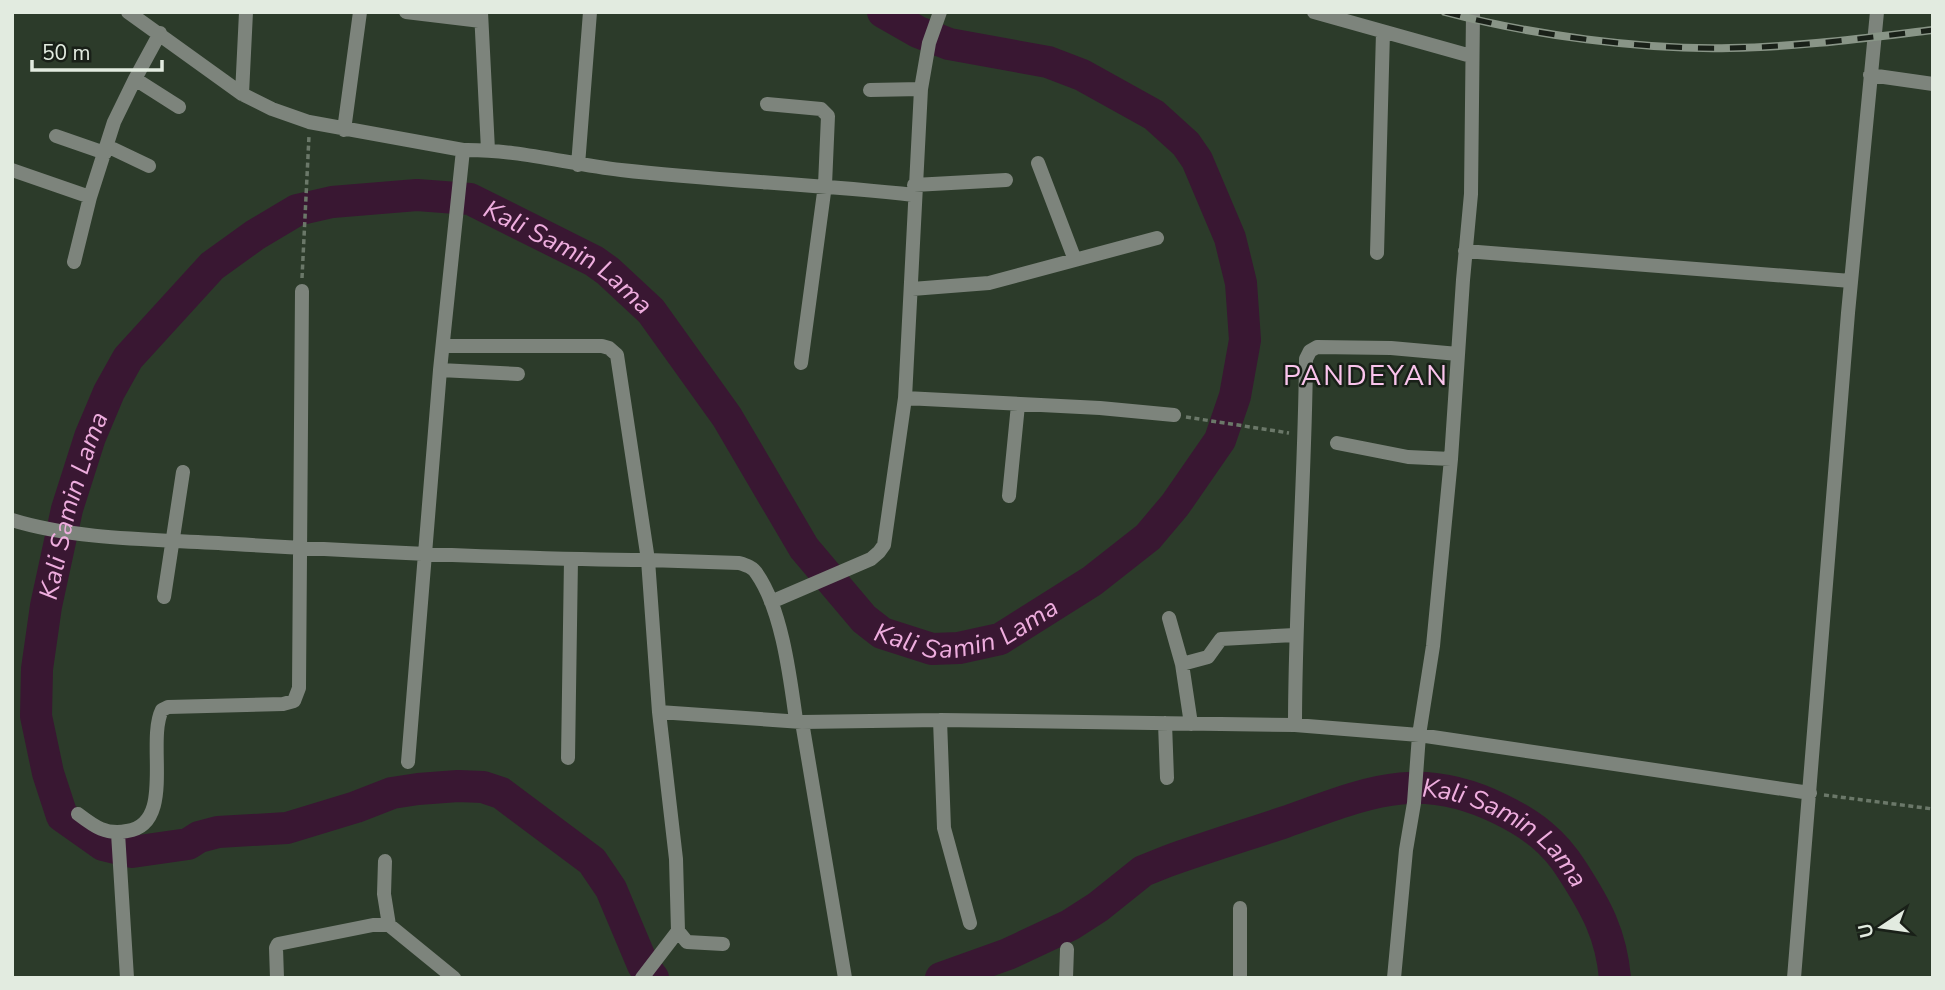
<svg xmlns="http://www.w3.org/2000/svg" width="1945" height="990" viewBox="0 0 1945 990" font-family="'Nunito Sans',sans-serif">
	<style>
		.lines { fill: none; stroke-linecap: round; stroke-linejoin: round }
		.river { stroke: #391732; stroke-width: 32 }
		.path { stroke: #6b7869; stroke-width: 3.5; stroke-dasharray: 5 3.5; stroke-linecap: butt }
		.minor { stroke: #7d847c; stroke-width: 14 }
		.rail-casing { stroke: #899587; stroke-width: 8 }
		.rail { stroke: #192018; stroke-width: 5; stroke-dasharray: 16; stroke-linecap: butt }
		.labels { text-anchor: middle; stroke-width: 5; stroke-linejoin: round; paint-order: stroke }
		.water-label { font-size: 26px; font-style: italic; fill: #eeadde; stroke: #192018 }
		.quarter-label { font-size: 28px; letter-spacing: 2px; fill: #fac4ec; stroke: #192018 }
	</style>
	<rect width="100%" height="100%" fill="#2c3b2a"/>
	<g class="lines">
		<g class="river">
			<path id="s1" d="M653 978 643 965 611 889 592 861 501 793 483 787 458 786 418 789 392 793 356 807 287 828 218 832 199 837 188 844 132 852 103 845 62 816 48 773 36 716 37 669 46 606 67 509 90 437 109 392 128 358 212 266 255 235 297 210 332 202 417 195 470 199 594 261 608 271 651 311 727 417 804 548 864 619 882 633 932 649 959 648 1000 639 1092 581 1148 537 1175 505 1220 440 1235 396 1245 340 1241 283 1230 238 1197 160 1186 144 1154 115 1082 75 1048 62 949 44 918 32 883 12"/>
			<path id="s2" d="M941 978 1008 954 1070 925 1098 907 1143 871 1168 861C1207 847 1246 835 1285 822 1365 794 1417 768 1500 809 1531 824 1554 841 1572 870 1596 907 1611 934 1615 978"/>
		</g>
		<path class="path" d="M302 278 309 136
			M1186 417 1289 433
			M1824 795 1933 809"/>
		<path class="minor" d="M128 12 242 94 272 109 309 122 463 150 440 370 408 762
			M406 12 481 21
			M481 12 488 150
			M1314 12 1471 56
			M1870 75 1933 84
			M135 79 179 107
			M870 90 921 89
			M242 94 246 12
			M767 104 821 109 828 116 825 185 801 363
			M344 130 360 12
			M56 136 105 153
			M107 146 149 166
			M463 150C516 149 568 164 621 170 718 181 816 184 914 195
			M1038 163 1075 260
			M578 165 590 12
			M12 170 90 197 114 122 135 79 160 33
			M914 185 1006 180
			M1465 251 1851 281
			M1377 253 1383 32
			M74 262 90 197
			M912 289 989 283 1157 238
			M443 346H602L609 348 617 355 648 560 739 563C746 565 753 567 757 574 782 610 790 677 796 720
			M440 370 518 374
			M905 398 1100 408 1174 415
			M1337 443 1408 457 1451 459
			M1009 496 1018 405
			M12 520C80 541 162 539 234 544 372 552 510 559 648 560L659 712 802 722 940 720 1295 725 1419 735 1810 793
			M164 597 183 472
			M771 602 871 559 879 552 884 545 905 398 921 89 929 43 940 12
			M1169 618 1182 664
			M659 712 676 859 678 931 687 942 723 944
			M940 720 944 828 970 923
			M802 722 845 978
			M1165 723 1167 778
			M1191 724 1182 664 1208 657 1221 639 1295 635
			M1295 725C1295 603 1305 481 1306 359L1310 351 1317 347 1391 348 1458 354
			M568 758 571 559
			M78 814C95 827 106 835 127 831 176 824 146 742 162 710L168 707 283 704 294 701 299 688 302 291
			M118 833 127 978
			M385 861 384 894 389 925
			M277 978 276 948 278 944 373 925H389L454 978
			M642 978 678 931
			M1066 978 1067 949
			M1240 978V908
			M1394 978 1406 850 1414 803 1419 735 1433 646 1451 459 1463 280 1471 194 1473 12
			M1794 978 1848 313 1877 12"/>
		<g class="rail-casing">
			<path id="rail" d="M1445 12C1531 35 1641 50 1730 48 1798 47 1865 38 1933 30"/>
		</g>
		<use href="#rail" class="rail"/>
	</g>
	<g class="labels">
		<g class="water-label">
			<text dy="9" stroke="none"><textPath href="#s1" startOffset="1698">Kali Samin Lama</textPath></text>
			<text dy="9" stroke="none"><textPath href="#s1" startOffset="1024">Kali Samin Lama</textPath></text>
			<text dy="9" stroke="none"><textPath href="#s1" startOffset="2286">Kali Samin Lama</textPath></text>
			<text dy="9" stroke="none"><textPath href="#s2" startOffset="620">Kali Samin Lama</textPath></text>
		</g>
		<g class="quarter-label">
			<text x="1366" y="385">PANDEYAN</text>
		</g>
	</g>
	<rect width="1945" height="990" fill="none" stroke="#e2ebe0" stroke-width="28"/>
	<g transform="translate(1882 927) rotate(257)" stroke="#192018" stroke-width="5" paint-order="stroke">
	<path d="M0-5L12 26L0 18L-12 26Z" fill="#e2ebe0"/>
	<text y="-10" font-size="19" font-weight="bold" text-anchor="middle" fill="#e2ebe0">U</text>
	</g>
	<path d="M32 60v10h130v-10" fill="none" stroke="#e2ebe0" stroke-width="3.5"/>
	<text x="42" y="60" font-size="21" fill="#e2ebe0" stroke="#192018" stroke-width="5" paint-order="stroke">50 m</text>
</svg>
